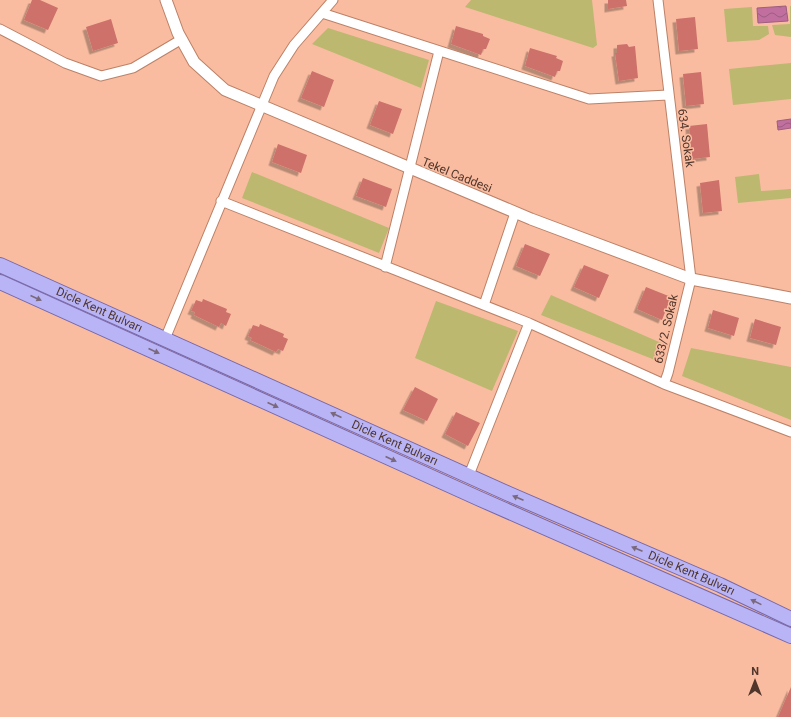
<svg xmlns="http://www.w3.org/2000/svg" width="791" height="717" viewBox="0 0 791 717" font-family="Roboto,sans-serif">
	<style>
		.green { fill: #bcb870 }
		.water { fill: url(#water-waves); stroke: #9e5e7c }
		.building { fill: #cd716b; filter: url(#shadow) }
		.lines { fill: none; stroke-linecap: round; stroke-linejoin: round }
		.minor-casing { stroke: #bc8167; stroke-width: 11 }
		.tertiary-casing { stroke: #bc8167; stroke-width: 13 }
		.primary-casing { stroke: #7667aa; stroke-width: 16 }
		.minor { stroke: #fff; stroke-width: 9 }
		.tertiary { stroke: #fff; stroke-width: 11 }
		.primary { stroke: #b9b4f5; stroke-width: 14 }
		.oneway { fill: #7a687c }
		.labels { text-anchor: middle; stroke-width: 3; stroke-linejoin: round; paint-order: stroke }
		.street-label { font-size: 12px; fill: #50362b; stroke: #fabca0 }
	</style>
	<defs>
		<pattern id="water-waves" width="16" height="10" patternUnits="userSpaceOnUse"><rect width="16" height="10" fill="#c06f9e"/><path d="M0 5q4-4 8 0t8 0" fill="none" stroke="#9e5c81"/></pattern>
		<filter id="shadow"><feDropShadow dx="-3.5" dy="3.5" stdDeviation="0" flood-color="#0004"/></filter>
	</defs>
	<rect width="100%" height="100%" fill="#fabca0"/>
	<path class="green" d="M471 0H592L597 45 593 48 465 7Z
		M790 6H791V37L775 35 772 25 790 24Z
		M752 7 753 26H768L769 34 759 40 727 42 724 9Z
		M328 28 429 60 421 88 312 44Z
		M791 63V99L733 105 729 69Z
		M252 172 389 228 379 253 242 198Z
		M759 174 761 191 791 189V198L738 203 735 177Z
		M551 295 666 345 660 362 541 315Z
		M436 301 518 331 492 391 415 358Z
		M691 348 791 367V420L682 376Z"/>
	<path class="water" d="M786 6 788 21 758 23 757 8Z
		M791 119V128L778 130 777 121Z"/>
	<path class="building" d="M32 0H40L58 8 48 30 24 20Z
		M608 0H626L627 6 608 9Z
		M695 17 698 49 679 51 676 19Z
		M111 19 118 43 93 51 86 27Z
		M456 26 483 34V36L490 39 486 49H483L481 55 451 44Z
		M627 44 629 47 635 46 638 78 619 81 615 53H617V45Z
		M530 48 557 56 556 58 563 61 560 71H557L555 77 525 66Z
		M312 71 334 80 324 107 301 98Z
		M701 72 704 104 686 106 683 74Z
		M379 101 402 109 393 134 370 125Z
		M707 124 710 157 692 159 689 126Z
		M278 144 307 155 301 173 272 162Z
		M363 178 392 189 386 207 356 196Z
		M719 180 722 211 703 213 700 183Z
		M525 244 550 254 540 276 516 266Z
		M584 265 609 275 599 298 574 287Z
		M646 287 671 297 662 320 637 309Z
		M203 299 227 309 226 312 231 314 226 326 221 323 219 327 194 315 195 312 191 311 196 300 202 302Z
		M713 310 739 318 734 336 708 328Z
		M755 319 781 327 776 345 750 338Z
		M260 324 284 334 283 337 288 339 283 351 278 349 276 352 250 340 252 338 248 336 253 325 259 327Z
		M415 387 438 399 427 421 403 410Z
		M456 412 480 423 468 446 445 434Z
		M791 687V717H778Z"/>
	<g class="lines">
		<g class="minor-casing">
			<path id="minor" d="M658 0 691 279 668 373 664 384
				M322 13 589 99 668 95
				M0 29 65 63 101 76 133 68 182 39
				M221 201 529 323 664 384 791 432
				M385 267 439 51
				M484 305 515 213
				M165 339 274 76 294 45 333 0
				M469 475 529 323"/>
		</g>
		<g class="tertiary-casing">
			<path id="tertiary" d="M166 0 178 33 194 62 225 90 531 219 691 279 791 298"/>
		</g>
		<g class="primary-casing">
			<g id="primary">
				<path id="s1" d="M0 265 509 494 720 585 791 619"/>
				<path d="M0 282 480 499 791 636"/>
			</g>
		</g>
		<use href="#minor" class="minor"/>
		<use href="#tertiary" class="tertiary"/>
		<use href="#primary" class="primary"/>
	</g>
	<defs><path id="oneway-solid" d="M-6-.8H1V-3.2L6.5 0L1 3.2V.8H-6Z"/></defs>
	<g class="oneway">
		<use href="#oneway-solid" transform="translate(36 298) rotate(24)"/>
		<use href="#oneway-solid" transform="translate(154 351) rotate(24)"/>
		<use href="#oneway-solid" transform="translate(273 405) rotate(24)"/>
		<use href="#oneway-solid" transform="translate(336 415) rotate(-156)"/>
		<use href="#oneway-solid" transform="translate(391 459) rotate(25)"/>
		<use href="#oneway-solid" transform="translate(518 498) rotate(-157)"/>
		<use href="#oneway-solid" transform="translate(637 549) rotate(-157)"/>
		<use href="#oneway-solid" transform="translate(756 602) rotate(-154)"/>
	</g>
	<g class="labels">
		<g class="street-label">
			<text transform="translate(686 138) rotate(82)" y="4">634. Sokak</text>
			<text transform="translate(457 175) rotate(22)" y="4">Tekel Caddesi</text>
			<text dy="4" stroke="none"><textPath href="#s1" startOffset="109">Dicle Kent Bulvarı</textPath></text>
			<text transform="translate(666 329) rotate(-77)" y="4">633/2. Sokak</text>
			<text dy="4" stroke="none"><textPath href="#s1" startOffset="433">Dicle Kent Bulvarı</textPath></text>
			<text dy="4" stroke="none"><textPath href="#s1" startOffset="757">Dicle Kent Bulvarı</textPath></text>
		</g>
	</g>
	<g transform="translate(755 681)" stroke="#fabca0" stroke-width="3" paint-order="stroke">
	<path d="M0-3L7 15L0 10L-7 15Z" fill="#50362b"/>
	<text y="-6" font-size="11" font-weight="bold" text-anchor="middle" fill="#50362b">N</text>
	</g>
</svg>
